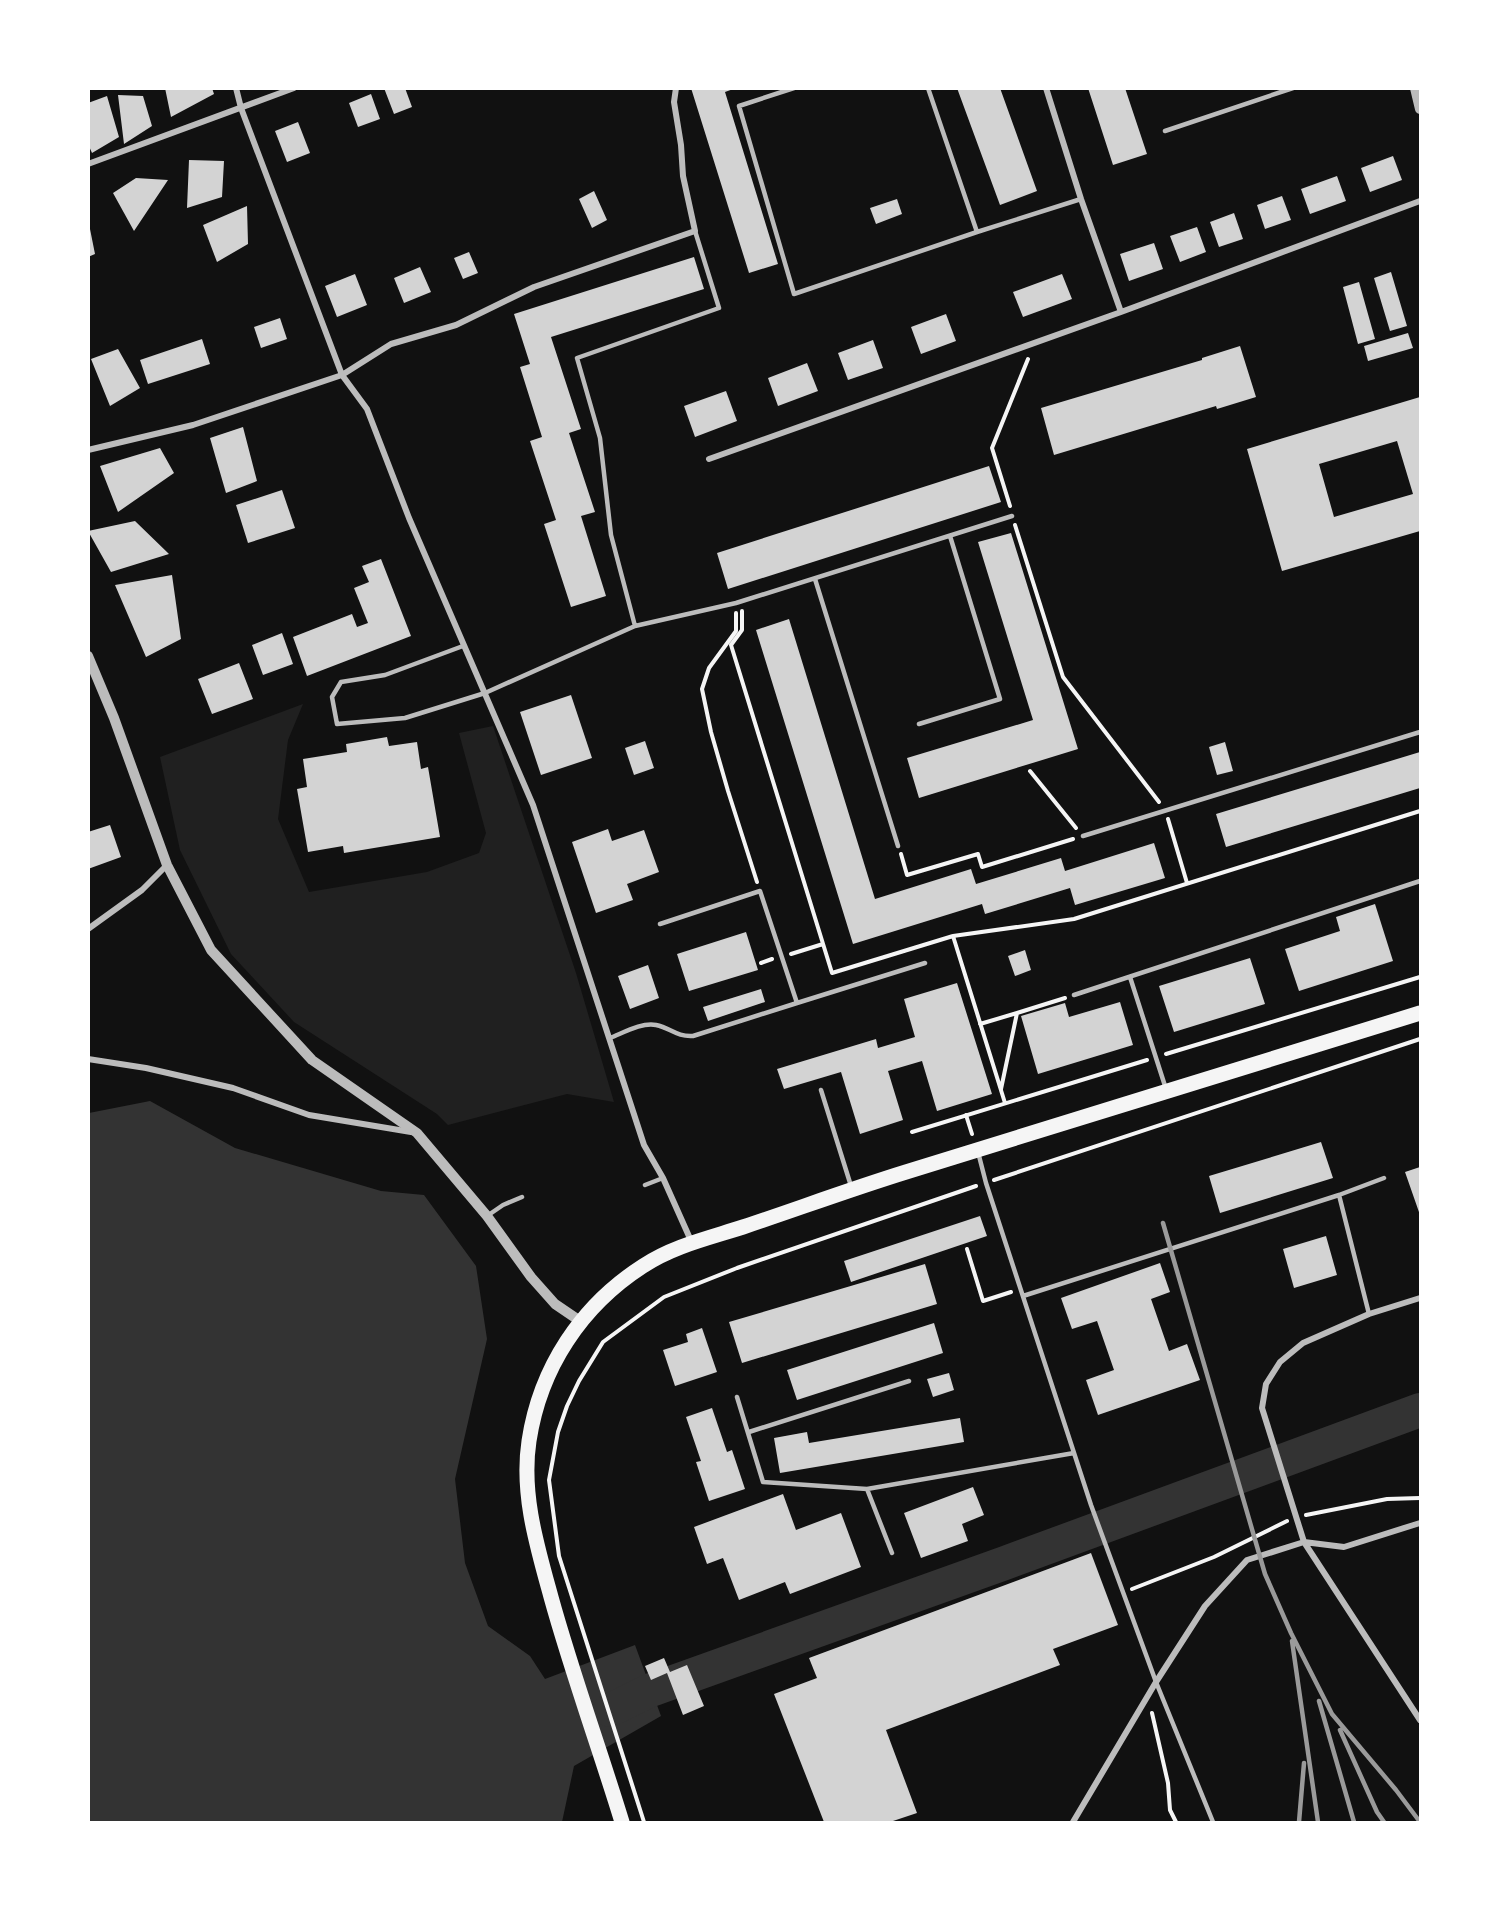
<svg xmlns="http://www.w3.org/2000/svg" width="1509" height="1911" viewBox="0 0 1509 1911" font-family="'DejaVu Sans',sans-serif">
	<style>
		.green { fill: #202020 }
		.water { fill: #333 }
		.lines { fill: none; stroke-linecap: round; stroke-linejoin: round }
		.river { stroke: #333; stroke-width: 34 }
		.building { fill: #d3d3d3; fill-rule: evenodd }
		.path { stroke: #f5f5f5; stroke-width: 4 }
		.service { stroke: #bcbcbc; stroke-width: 4.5 }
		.minor { stroke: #bcbcbc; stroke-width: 6 }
		.tertiary { stroke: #bcbcbc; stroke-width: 10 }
		.primary { stroke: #f5f5f5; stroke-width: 15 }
		.rail { stroke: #9a9a9a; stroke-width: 4.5 }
	</style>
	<rect width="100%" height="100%" fill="#111"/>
	<path class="green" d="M303 704 288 740 278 819 309 892 427 872 479 853 486 833 459 733 493 726 576 973 614 1102 567 1094 448 1125 437 1114 294 1022 231 954 180 850 160 757Z"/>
	<path class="water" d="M150 1101 235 1148 381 1191 424 1195 476 1266 487 1339 455 1479 465 1563 488 1626 530 1656 545 1679 635 1645 661 1716 574 1766 562 1822H89V1113Z"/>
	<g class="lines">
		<path class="river" d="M610 1710 651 1690 1005 1563 1420 1410"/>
	</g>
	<path class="building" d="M165 88H212L214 94 171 117Z
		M384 88H405L412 107 394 114Z
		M691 88H736L725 92 778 264 749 273Z
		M957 88H1000L1037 191 1000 205Z
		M1088 88H1125L1147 154 1113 165Z
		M371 94 380 119 358 127 349 103Z
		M118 95 143 96 152 126 124 144Z
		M107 96 119 137 92 153 88 144V103Z
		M298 122 310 153 287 162 275 131Z
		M1393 156 1402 180 1370 192 1361 168Z
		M189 160 224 161 222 197 187 208Z
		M1337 176 1346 201 1310 214 1301 189Z
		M136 178 168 180 134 231 113 193Z
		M594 191 607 220 592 228 579 199Z
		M1282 196 1291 220 1265 229 1257 205Z
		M897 199 902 214 876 224 870 208Z
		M247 206 248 244 217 262 203 225Z
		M1234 213 1243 239 1219 247 1210 222Z
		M88 219 95 254 88 257Z
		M1197 227 1206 252 1180 262 1170 236Z
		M1154 243 1163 269 1129 281 1120 254Z
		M469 252 478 273 463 279 454 258Z
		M694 257 704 289 551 337 581 429 569 433 595 512 581 516 606 596 571 607 544 524 556 520 530 441 542 437 520 367 530 364 514 314Z
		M420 267 431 292 404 303 394 278Z
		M1391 272 1407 326 1390 331 1374 278Z
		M355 274 367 305 337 317 325 286Z
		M1062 274 1072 299 1023 317 1013 292Z
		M1359 282 1375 339 1358 344 1343 287Z
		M946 314 956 341 921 354 911 327Z
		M280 318 287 339 261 348 254 327Z
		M1408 333 1413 348 1368 361 1364 346Z
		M202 339 210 364 148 384 140 360Z
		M873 340 883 368 848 380 838 353Z
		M1240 346 1256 397 1217 409 1216 406 1054 455 1041 408 1202 360V358Z
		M118 349 140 388 110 406 91 359Z
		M807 363 818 391 778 406 768 378Z
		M726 391 737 421 695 437 684 406Z
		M1420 397V531L1282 571 1247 449ZM1397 441 1413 494 1334 517 1319 464Z
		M243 427 257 481 226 493 210 438Z
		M160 448 174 473 118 512 100 466Z
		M989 466 1001 502 728 589 717 553Z
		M282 490 295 528 248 543 236 505Z
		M135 521 169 554 111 572 88 531Z
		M1011 533 1078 749 919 798 907 758 1033 720 978 542Z
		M381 559 411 636 307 676 293 637 352 614 357 627 368 623 354 588 369 582 362 566Z
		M172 575 181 639 146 657 115 585Z
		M789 619 875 899 971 869 976 884 1061 858 1065 871 1154 843 1165 878 1075 905 1070 888 985 914 982 904 853 944 756 630Z
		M282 633 293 664 263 675 252 645Z
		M239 663 253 699 212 714 198 679Z
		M571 695 592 758 541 775 520 712Z
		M387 737 389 746 417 742 421 769 428 767 440 837 344 853 343 846 308 852 297 789 307 787 303 759 347 752 346 744Z
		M645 741 654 768 634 775 625 748Z
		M1225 742 1233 771 1217 775 1209 747Z
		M1420 752V788L1226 847 1216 814Z
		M110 825 121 857 88 869V832Z
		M608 829 612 841 644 830 659 872 627 884 633 900 596 913 572 842Z
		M1375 904 1393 961 1299 991 1285 949 1340 931 1336 917Z
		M746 932 758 970 689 991 677 954Z
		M1025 950 1031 970 1015 976 1008 956Z
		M1250 958 1265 1004 1174 1032 1159 986Z
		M648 965 659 998 630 1009 618 976Z
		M957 983 992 1094 937 1111 922 1061 888 1071 903 1120 860 1134 841 1072 784 1089 777 1069 876 1039 878 1048 915 1037 904 999Z
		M761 989 765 1002 708 1021 703 1007Z
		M1120 1002 1133 1045 1038 1074 1021 1016 1065 1003 1069 1017Z
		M1321 1142 1333 1178 1220 1213 1209 1176Z
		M1420 1167V1215L1405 1172Z
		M980 1216 987 1236 851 1282 844 1261Z
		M1326 1236 1337 1275 1294 1288 1283 1249Z
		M1160 1263 1170 1292 1151 1299 1169 1351 1187 1344 1200 1380 1098 1415 1086 1380 1114 1370 1097 1321 1072 1329 1061 1298Z
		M925 1264 937 1304 742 1363 729 1322Z
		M934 1323 943 1353 797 1400 787 1370Z
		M702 1328 717 1372 675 1386 663 1350 688 1342 686 1334Z
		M949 1373 954 1390 933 1397 927 1379Z
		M712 1408 727 1452 732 1450 745 1489 709 1501 696 1462 701 1461 686 1417Z
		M960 1418 964 1442 780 1473 774 1438 807 1432 809 1443Z
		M973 1487 984 1515 962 1524 968 1541 921 1558 904 1513Z
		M783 1494 796 1530 841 1513 861 1567 790 1594 785 1582 739 1600 723 1558 707 1564 694 1527Z
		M1091 1553 1118 1625 1053 1649 1060 1665 886 1730 917 1813 890 1822H824L774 1694 817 1678 809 1658Z
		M664 1658 670 1672 687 1665 704 1706 683 1715 667 1673 651 1680 645 1666Z"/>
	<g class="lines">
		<path class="path" d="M1010 506 992 448 1028 359
			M1015 525 1063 677 1159 802
			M742 611V630L731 645 832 973 953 936 1074 919 1420 811
			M736 613V631L709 668 702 689 711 732 728 791 757 882
			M1030 771 1076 828
			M1168 819 1187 883
			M901 854 907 875 978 854 982 867 1073 839
			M953 936 1005 1103
			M791 954 823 944
			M761 963 772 959
			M980 1024 1017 1013
			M1166 1054 1420 977
			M1001 1089 1017 1013 1065 998
			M966 1115 972 1134
			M912 1132 1147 1060
			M994 1180 1420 1039
			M967 1249 983 1301 1011 1292
			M1306 1515 1387 1499 1420 1498
			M1132 1589 1214 1557 1287 1521
			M1152 1713 1168 1783 1170 1810 1176 1822
			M644 1822 559 1556 549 1480 558 1432 567 1406 579 1381 603 1342 664 1297 737 1268 976 1186"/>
		<path class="service" d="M794 88 739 106 794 294 977 232
			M928 88 977 232 1081 199
			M1165 131 1293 88
			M815 579 898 846
			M635 626 611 535 600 438 577 358 719 308 695 231
			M463 646 385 675 341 682 332 697 337 724 405 718 485 693 635 626 736 603 1012 516
			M919 724 1000 699 950 536
			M1083 836 1420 732
			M1130 977 1166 1089
			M1074 995 1420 881
			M797 1003 925 963
			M610 1038C623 1033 642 1022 656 1025 671 1028 676 1037 693 1036L797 1003 760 891 660 924
			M821 1090 851 1186
			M978 1152 986 1183 1091 1505 1156 1682 1213 1822
			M645 1185 663 1178
			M1339 1195 1369 1314
			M487 1216 503 1205 522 1197
			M1023 1296 1339 1195 1384 1178
			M737 1397 763 1482 867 1489 1074 1453
			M749 1432 909 1381
			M867 1489 892 1553"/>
		<path class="minor" d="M236 88 241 108 342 375 367 409 409 518 533 805 644 1145 663 1178 692 1243
			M1046 88 1081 199 1121 312
			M88 164 294 88
			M88 450 193 425 342 375 391 344 456 325 534 287 695 231 683 176 681 145 674 102 676 88
			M709 459 1121 312 1420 201
			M88 929 142 890 167 865
			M88 1059 146 1068 233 1088 309 1115 411 1132
			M1420 1298 1369 1314 1303 1343 1280 1362 1266 1384 1262 1408 1304 1542 1420 1720
			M1073 1822 1156 1682 1205 1606 1247 1560 1304 1542 1344 1547 1420 1523"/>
		<path class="tertiary" d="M1415 88 1420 109
			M88 656 114 718 167 865 211 950 312 1060 417 1133 487 1216 531 1277 555 1304 580 1321"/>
		<path class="primary" d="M622 1822C599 1747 572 1673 551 1597 537 1546 521 1494 529 1441 540 1368 581 1306 643 1266 673 1246 709 1238 743 1227 797 1209 851 1189 906 1172 1077 1119 1249 1066 1420 1013"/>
		<path class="rail" d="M1163 1223 1265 1574 1291 1633 1332 1714 1396 1790 1420 1822
			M1292 1641 1318 1822
			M1319 1701 1354 1822
			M1340 1730 1377 1812 1384 1822
			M1299 1822 1304 1763"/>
	</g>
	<rect width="1509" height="1911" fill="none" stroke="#ffffff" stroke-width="180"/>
</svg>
